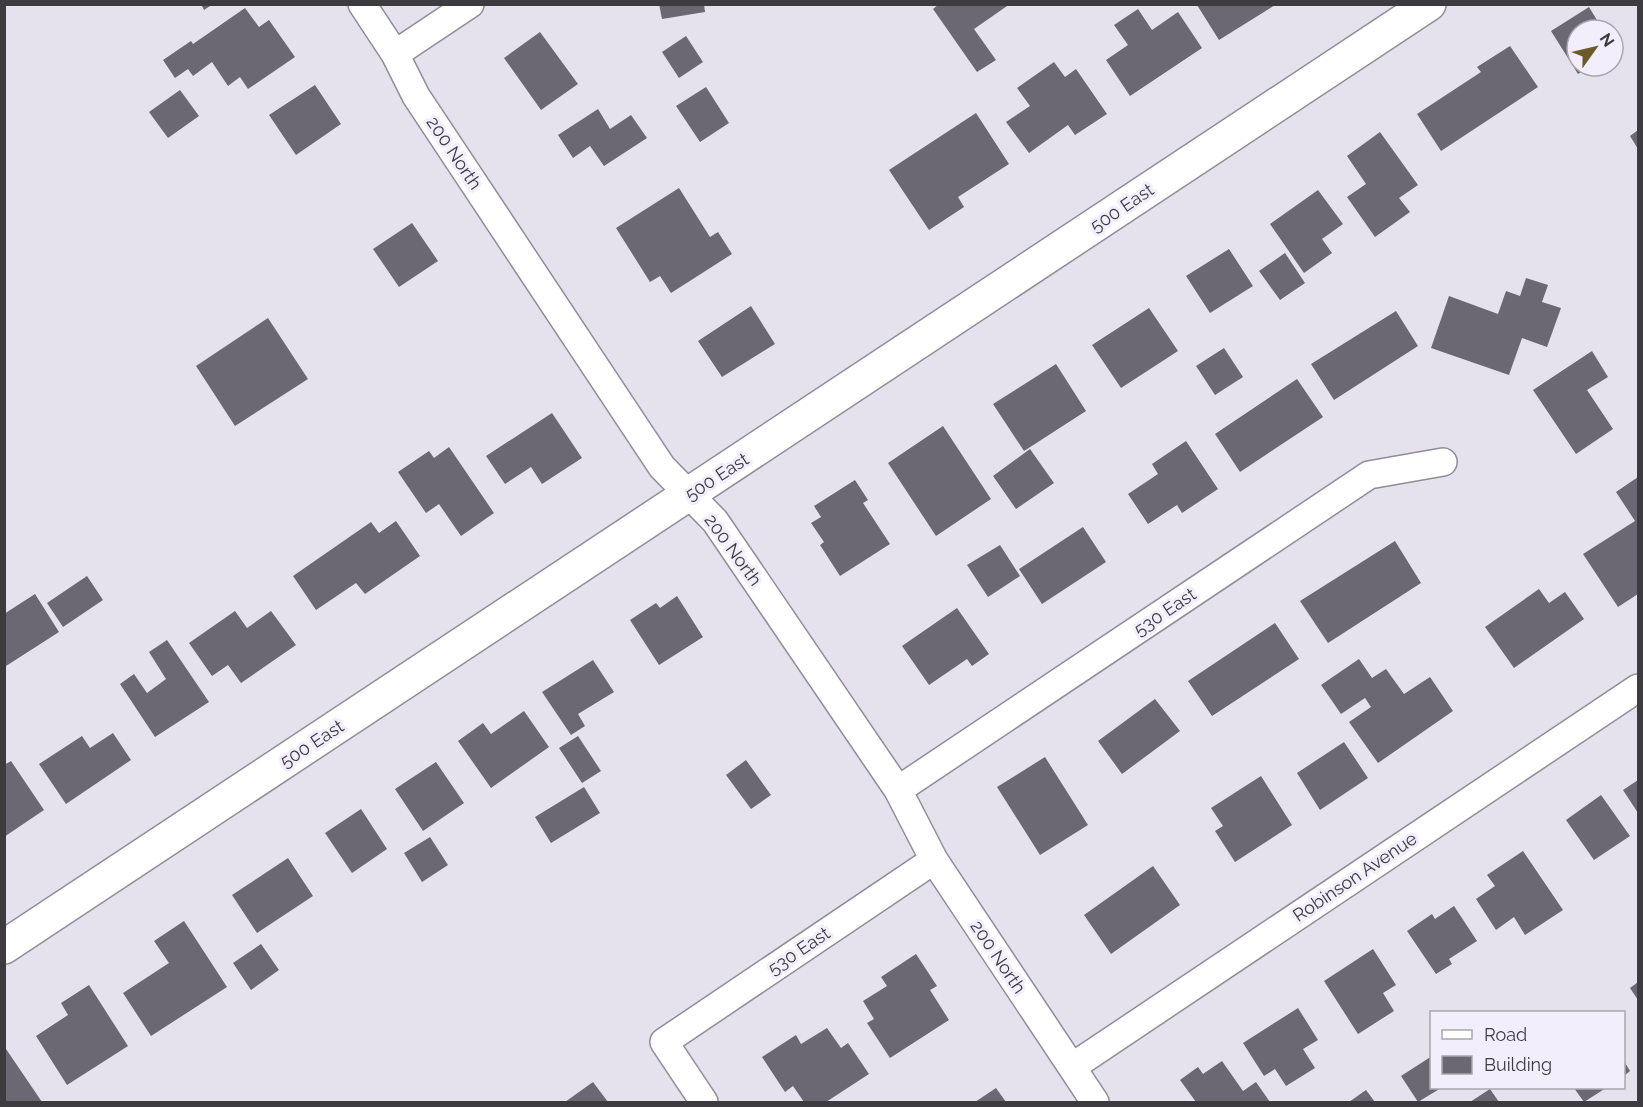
<svg xmlns="http://www.w3.org/2000/svg" width="1643" height="1107" viewBox="0 0 1643 1107" font-family="Raleway,sans-serif">
	<style>
		.building { fill: #6c6873 }
		.lines { fill: none; stroke-linecap: round; stroke-linejoin: round }
		.minor-casing { stroke: #908c98; stroke-width: 30 }
		.tertiary-casing { stroke: #908c98; stroke-width: 36 }
		.minor { stroke: #fff; stroke-width: 27 }
		.tertiary { stroke: #fff; stroke-width: 33 }
		.labels { text-anchor: middle; stroke-width: 6; stroke-linejoin: round; paint-order: stroke }
		.street-label { font-size: 18px; fill: #3d3b40; stroke: #f3eefb }
	</style>
	<rect width="100%" height="100%" fill="#e5e1ed"/>
	<path class="building" d="M201 4H213L204 10Z
		M659 4H704L705 12 662 19Z
		M939 4H1010L974 29 996 60 977 72 933 9Z
		M1197 5H1275L1219 40Z
		M1589 7 1603 30H1577V66H1591L1578 74 1551 31Z
		M245 8 259 27 269 20 295 57 248 89 240 77 228 86 212 62 193 76 188 69 175 78 163 60 191 41 193 44Z
		M1138 9 1152 30 1178 12 1202 48 1130 96 1106 60 1128 45 1114 25Z
		M540 32 578 84 541 110 504 58Z
		M686 36 703 62 679 78 662 52Z
		M1510 46 1538 87 1441 151 1417 114 1481 72 1477 67Z
		M1054 62 1065 77 1076 69 1107 114 1075 135 1068 125 1029 153 1006 122 1030 106 1017 88Z
		M315 85 341 124 296 155 269 115Z
		M706 87 729 123 700 142 676 106Z
		M180 90 199 116 168 138 149 112Z
		M598 109 610 129 631 115 647 138 604 166 590 146 573 158 558 135Z
		M976 113 1009 164 958 197 964 207 929 230 889 170Z
		M1638 130V149L1630 136Z
		M1380 132 1418 185 1399 198 1410 212 1375 237 1347 197 1366 184 1347 156Z
		M679 188 710 237 718 232 732 254 671 293 660 276 650 282 616 228Z
		M1318 190 1343 224 1322 239 1332 253 1304 273 1270 224Z
		M412 223 438 261 399 287 373 249Z
		M1229 249 1253 286 1210 313 1186 276Z
		M1285 253 1305 283 1280 300 1259 271Z
		M1526 278 1548 285 1542 302 1561 308 1547 347 1522 338 1509 375 1431 348 1449 296 1498 314 1506 291 1520 296Z
		M751 306 775 344 722 377 698 341Z
		M1149 308 1178 351 1121 388 1092 345Z
		M1396 311 1418 346 1334 400 1311 364Z
		M268 318 308 379 235 426 196 366Z
		M1224 348 1243 377 1215 395 1196 366Z
		M1592 351 1608 377 1587 390 1613 429 1576 454 1533 390Z
		M1056 364 1086 411 1024 451 993 404Z
		M1297 379 1323 417 1240 472 1215 434Z
		M552 413 582 458 542 484 531 467 505 484 486 456Z
		M943 426 991 499 936 536 888 463Z
		M1186 441 1218 489 1182 513 1177 505 1148 524 1128 494 1158 474 1152 464Z
		M449 447 494 513 461 536 439 504 426 513 398 472 429 451 434 458Z
		M1030 449 1054 483 1016 509 993 476Z
		M1638 477V594L1618 607 1583 554 1635 521 1616 492Z
		M855 480 868 500 863 503 890 544 840 576 820 545 824 542 811 523 821 517 814 506Z
		M396 521 420 556 365 594 356 583 316 610 293 576 371 522 379 533Z
		M1083 527 1106 562 1042 604 1019 569Z
		M1395 541 1421 583 1328 643 1300 601Z
		M1000 545 1020 576 988 597 967 565Z
		M87 576 103 600 63 627 47 603Z
		M1539 589 1549 603 1565 592 1584 619 1514 668 1485 627Z
		M35 594 59 632 6 666 4 614Z
		M677 596 703 637 659 665 630 620 656 603 660 608Z
		M957 608 989 654 972 666 967 659 929 685 902 646Z
		M235 611 247 628 271 611 296 645 241 683 228 665 212 676 189 643Z
		M1275 623 1299 659 1212 716 1188 681Z
		M167 640 209 702 155 737 120 684 134 674 147 693 166 679 149 652Z
		M1359 659 1372 678 1386 669 1404 694 1430 677 1453 711 1378 763 1349 722 1371 707 1365 698 1341 714 1321 685Z
		M593 660 614 692 578 714 585 726 571 735 542 692Z
		M1155 699 1180 731 1122 774 1098 741Z
		M524 711 549 747 491 788 458 741 483 723 491 734Z
		M113 733 131 760 66 804 39 764 82 736 90 748Z
		M578 736 601 771 582 783 559 748Z
		M1344 742 1368 778 1320 810 1297 773Z
		M1045 757 1088 825 1040 855 997 787Z
		M746 760 771 795 751 809 726 775Z
		M11 761 44 810 4 837V765Z
		M436 762 464 803 423 831 395 789Z
		M1261 776 1292 825 1235 862 1215 831 1223 826 1211 808Z
		M1638 780V813L1623 790Z
		M584 787 600 813 551 843 535 817Z
		M1601 795 1630 836 1594 860 1566 820Z
		M361 809 387 849 352 873 325 833Z
		M430 837 448 865 422 882 404 853Z
		M1523 851 1563 910 1525 935 1514 917 1496 930 1476 899 1495 886 1487 875Z
		M288 858 313 896 257 933 232 895Z
		M1153 866 1180 905 1111 954 1084 915Z
		M1454 906 1477 941 1449 959 1452 964 1436 974 1407 931 1432 914 1435 919Z
		M184 921 227 987 151 1036 123 993 169 963 154 941Z
		M261 944 279 970 251 990 233 963Z
		M1373 949 1396 985 1383 993 1394 1011 1358 1034 1324 981Z
		M916 954 937 986 930 990 949 1020 890 1058 867 1023 874 1019 863 1001 887 986 881 977Z
		M1638 982V1000L1630 988Z
		M89 985 128 1046 67 1085 36 1036 68 1015 61 1003Z
		M1298 1008 1318 1040 1303 1049 1315 1068 1286 1086 1275 1069 1264 1076 1243 1043Z
		M827 1028 841 1048 848 1043 869 1074 826 1102H804L793 1086 785 1092 762 1057 796 1035 801 1044Z
		M4 1046 42 1102H4Z
		M1432 1056V1088H1441L1418 1102 1401 1076Z
		M1222 1061 1243 1091 1256 1082 1270 1102H1196L1180 1080 1198 1067 1203 1074Z
		M1624 1061 1630 1071 1624 1076Z
		M593 1082 608 1102H565Z
		M996 1088 1006 1102H975Z
		M1574 1088H1606L1584 1102Z
		M1490 1089 1499 1102H1470Z
		M1366 1090 1375 1102H1349Z"/>
	<g class="lines">
		<g class="minor-casing">
			<path id="minor" d="M362 4 395 54 416 96 662 467 715 521 898 790 934 860 1095 1102
				M395 54 470 4
				M898 790 1369 475 1443 462
				M1072 1067 1638 688
				M704 1102 664 1042 934 860"/>
		</g>
		<g class="tertiary-casing">
			<path id="tertiary" d="M4 947 1429 4"/>
		</g>
		<use href="#minor" class="minor"/>
		<use href="#tertiary" class="tertiary"/>
	</g>
	<g class="labels">
		<g class="street-label">
			<text transform="translate(454 153) rotate(56)" y="6">200 North</text>
			<text transform="translate(1122 208) rotate(-34)" y="6">500 East</text>
			<text transform="translate(717 477) rotate(-33)" y="6">500 East</text>
			<text transform="translate(733 550) rotate(54)" y="6">200 North</text>
			<text transform="translate(1165 612) rotate(-34)" y="6">530 East</text>
			<text transform="translate(312 744) rotate(-33)" y="6">500 East</text>
			<text transform="translate(1355 877) rotate(-34)" y="6">Robinson Avenue</text>
			<text transform="translate(799 951) rotate(-34)" y="6">530 East</text>
			<text transform="translate(998 957) rotate(56)" y="6">200 North</text>
		</g>
	</g>
	<rect width="1643" height="1107" fill="none" stroke="#3d3b40" stroke-width="12"/>
	<rect x="1430" y="1011" width="195" height="78" fill="#f3eefb" stroke="#aaa6b0" stroke-width="1.5"/>
	<rect x="1442" y="1030" width="30" height="9" fill="#ffffff" stroke="#aaa6b0" stroke-width="1.5"/>
	<text x="1484" y="1041" font-size="18" fill="#3d3b40">Road</text>
	<rect x="1442" y="1056" width="30" height="18" fill="#6c6873" stroke="#aaa6b0" stroke-width="1.5"/>
	<text x="1484" y="1071" font-size="18" fill="#3d3b40">Building</text>
	<g transform="translate(1595 48) rotate(56)"><circle r="28" fill="#f3eefb" stroke="#aaa6b0" stroke-width="1.5"/>
	<path d="M0-4.5L10 22L0 15L-10 22Z" fill="#6a5b28"/>
	<text y="-9" font-size="16" font-weight="bold" text-anchor="middle" fill="#3d3b40">N</text>
	</g>
</svg>
